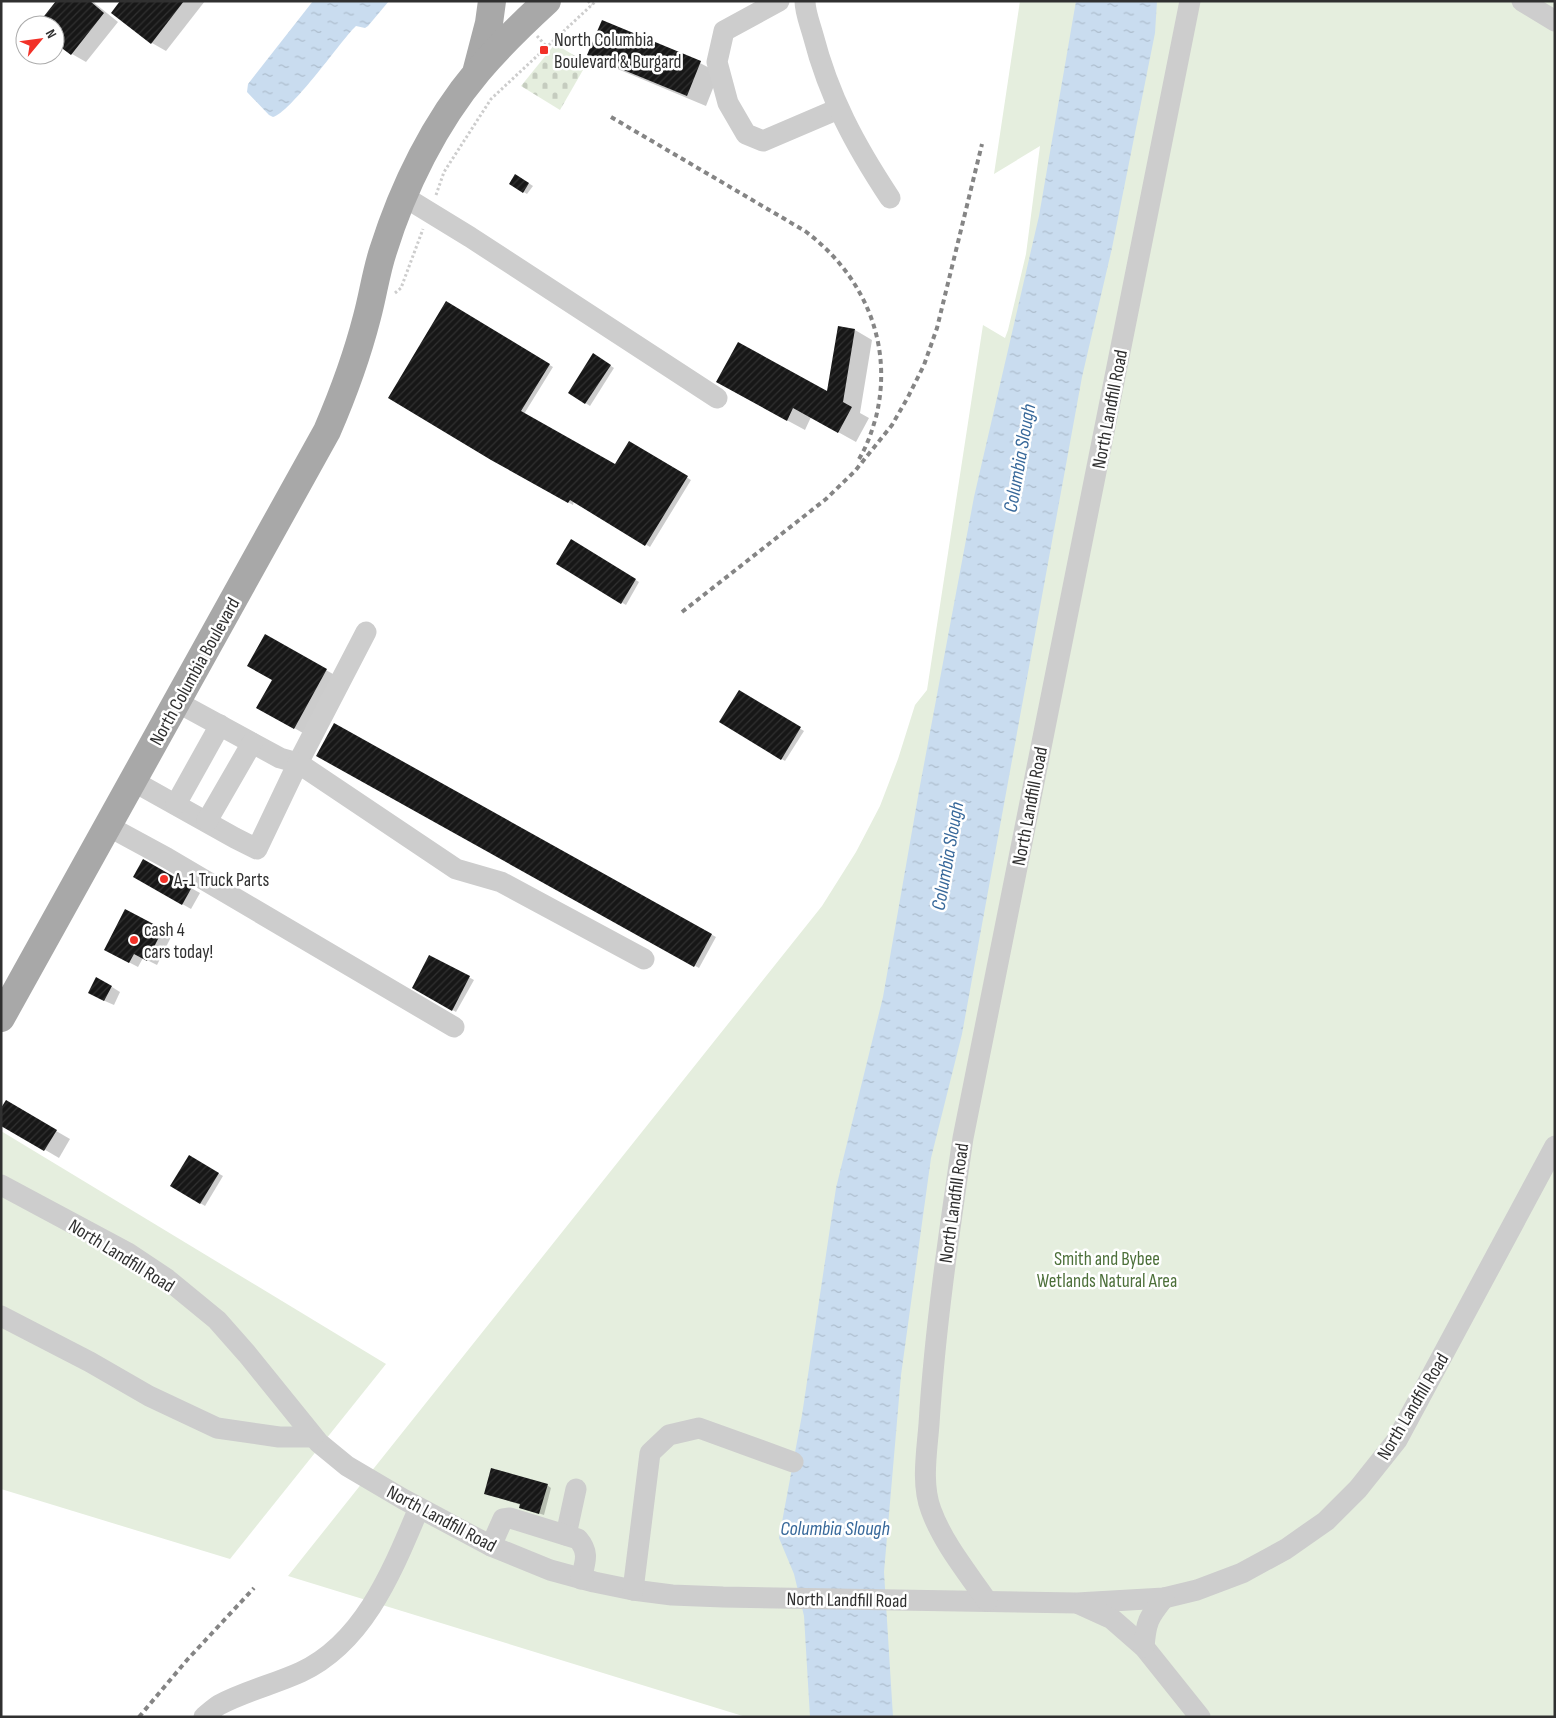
<svg xmlns="http://www.w3.org/2000/svg" width="1556" height="1718" font-family="'Sofia Sans Condensed',sans-serif">
<style>
.cemetery{fill:url(#cemetery-stones)}
.park{fill:#e5eede}
.water{fill:url(#water-ripples)}
.shadow{fill:#0003}
.building{fill:url(#building-hatch)}
.lines{fill:none;stroke-linecap:round;stroke-linejoin:round}
.path{stroke:#cdcdcd;stroke-width:3;stroke-dasharray:2.5 2.5;stroke-linecap:butt}
.minor{stroke:#cdcdcd;stroke-width:21}
.major{stroke:#a8a8a8;stroke-width:28}
.rail{stroke:#858585;stroke-width:4;stroke-dasharray:5 4;stroke-linecap:butt}
.poi-dot{fill:#f23128;stroke:#fff;stroke-width:2}
.labels{text-anchor:middle;stroke-width:5;stroke-linejoin:round;paint-order:stroke}
.poi-label{font-size:19px;fill:#303030;stroke:#fff;text-anchor:start}
.street-label{font-size:19px;fill:#303030;stroke:#fff}
.park-label{font-size:19px;fill:#4d703a;stroke:#fff}
.water-label{font-size:20px;font-style:italic;fill:#37689a;stroke:#fff}
</style>
<defs>
<pattern id="cemetery-stones" width="16" height="16" patternUnits="userSpaceOnUse" patternTransform="scale(1.25)"><rect width="16" height="16" fill="#e5eede"/><path d="M2 7V4a2 2 0 0 1 4 0v3zM10 15v-3a2 2 0 0 1 4 0v3z" fill="#c5ccbf"/></pattern>
<pattern id="water-ripples" width="26" height="14" patternUnits="userSpaceOnUse" patternTransform="scale(1.25)"><rect width="26" height="14" fill="#c9dcef"/><path d="M2 4q2-2 4 0t4 0M15 11q2-2 4 0t4 0" fill="none" stroke="#adbdcd"/></pattern>
<pattern id="building-hatch" width="6" height="6" patternUnits="userSpaceOnUse" patternTransform="scale(1.25)"><rect width="6" height="6" fill="#171717"/><path d="M-1 1l2-2M0 6l6-6M5 7l2-2" fill="none" stroke="#303030"/></pattern>
</defs>
<rect width="100%" height="100%" fill="#fff"/>
<!-- cemetery -->
<path class="cemetery" d="M555,44L587,63L560,110L521,86Z"/>
<!-- park -->
<g class="park">
<path d="M1020,1H1555V1717H746L288,1576L822,906L856,852L880,806L898,759L915,705L927,690L983,325L1005,338L1008,330L1026,254L1040,146L994,174Z"/>
<path d="M1,1131L386,1364L230,1559L1,1489Z"/>
</g>
<!-- water -->
<g class="water">
<path d="M313,1H389L368,26L365,28L356,26L353,29C339,44 290,113 273,117L269,115L247,92L248,84Z"/>
<path d="M1076,1H1157L1155,33L1112,248L1082,377L962,1034L931,1158L901,1375L884,1572L893,1717H810L804,1616L794,1574L779,1538L802,1415L836,1188L883,997L919,791L974,497L1039,216Z"/>
</g>
<!-- shadow -->
<g class="shadow">
<path d="M57,1H92L118,22L86,62L72,54L55,41V25H39Z"/>
<path d="M121,1H205L166,51L152,43L112,13Z"/>
<path d="M589,54L700,63L719,73L706,106L608,65Z"/>
<path d="M516,175L533,186L527,194L510,184Z"/>
<path d="M447,303L553,367L524,414L615,466L629,442L691,480L650,547L574,501L573,505L496,462Z"/>
<path d="M855,330L872,340L860,413L869,418L856,442L811,417L805,430L735,392L828,393Z"/>
<path d="M594,355L614,368L590,406L570,393Z"/>
<path d="M572,541L639,582L626,605L558,564Z"/>
<path d="M266,636L340,678L308,736L258,707L274,679Z"/>
<path d="M739,691L804,731L785,761L721,722Z"/>
<path d="M334,725L716,937L699,968L318,755Z"/>
<path d="M143,861L200,893L191,909L135,877Z"/>
<path d="M126,911L172,935L157,965L143,958L138,967L115,955Z"/>
<path d="M430,956L474,980L456,1012L413,987Z"/>
<path d="M112,987L120,992L114,1005L98,998Z"/>
<path d="M6,1102L70,1139L59,1158L1,1124Z"/>
<path d="M190,1157L223,1176L205,1206L172,1186Z"/>
<path d="M547,1485L551,1488L544,1515L525,1509L521,1505L485,1493Z"/>
</g>
<!-- building -->
<g class="building">
<path d="M56,1H90L104,13L71,55L55,43V25H37Z"/>
<path d="M120,1H184L151,44L111,13Z"/>
<path d="M602,20L701,61L687,96L587,55Z"/>
<path d="M515,174L529,183L523,193L509,184Z"/>
<path d="M446,301L550,364L521,411L615,464L629,441L688,476L645,546L570,500L568,503L491,460L388,398Z"/>
<path d="M838,326L855,329L843,402L852,407L838,433L793,408L787,421L716,382L738,342L827,391Z"/>
<path d="M593,353L611,365L585,404L568,393Z"/>
<path d="M571,539L636,579L621,604L556,564Z"/>
<path d="M265,634L327,669L294,729L256,708L272,680L247,666Z"/>
<path d="M739,690L801,727L781,760L719,722Z"/>
<path d="M334,723L712,934L694,967L316,756Z"/>
<path d="M143,859L192,887L182,905L133,877Z"/>
<path d="M125,909L163,929L147,961L134,954L129,963L104,950Z"/>
<path d="M429,955L470,976L452,1011L412,988Z"/>
<path d="M96,977L112,986L104,1001L88,993Z"/>
<path d="M6,1100L57,1130L44,1151L1,1126V1108Z"/>
<path d="M189,1155L219,1173L200,1204L170,1186Z"/>
<path d="M491,1468L548,1484L539,1514L519,1508L520,1504L484,1494Z"/>
</g>
<g class="lines">
<!-- path -->
<g class="path">
<path d="M588,1L592,5"/>
<path d="M537,36L547,47"/>
<path d="M436,195L444,172L491,99L596,1"/>
<path d="M395,293L401,288L423,229"/>
</g>
<!-- minor -->
<g class="minor">
<path d="M779,1L724,31L717,62L728,103L746,134L763,141L838,109"/>
<path d="M805,1C805,12 810,24 813,35C829,97 855,145 890,198"/>
<path d="M1522,1L1555,21"/>
<path d="M403,196L470,237L717,398"/>
<path d="M177,702L280,758L298,763L366,632"/>
<path d="M133,781L235,838L257,849L298,763L456,869L501,882L644,959"/>
<path d="M176,804L220,725"/>
<path d="M207,821L252,743"/>
<path d="M108,826L167,858L454,1027"/>
<path d="M1,1185L128,1253L167,1279L217,1320L247,1354L319,1443L347,1466L403,1499L491,1546L550,1570L594,1582L633,1590L672,1595L723,1597L1077,1603L1164,1598L1197,1590L1242,1573L1286,1549L1326,1521L1358,1489L1397,1440L1555,1146"/>
<path d="M1,1316L90,1362L149,1396L217,1428L279,1437H313"/>
<path d="M566,1535L576,1489"/>
<path d="M491,1546L503,1519L510,1518L578,1539C590,1553 585,1562 581,1579"/>
<path d="M633,1590L650,1453L669,1435L699,1428L793,1462"/>
<path d="M987,1601C967,1572 943,1543 931,1510C921,1484 927,1451 929,1424C935,1328 949,1233 963,1138L1190,1"/>
<path d="M1079,1604L1112,1619L1144,1647L1200,1717"/>
<path d="M1144,1647C1146,1622 1148,1618 1164,1598"/>
<path d="M204,1717C209,1713 214,1708 219,1705C245,1691 275,1684 301,1672C365,1642 393,1569 419,1508"/>
</g>
<!-- major -->
<g class="major">
<path d="M477,69L489,23L492,1"/>
<path d="M1,1018L327,431C343,394 357,356 367,317C373,295 376,272 383,251C403,187 435,122 478,71C499,46 523,23 547,1"/>
</g>
<!-- rail -->
<g class="rail">
<path d="M611,117L805,231C864,275 894,344 876,417C872,431 867,446 859,459"/>
<path d="M682,612L826,499L855,471L892,425L908,397L924,365L937,328L982,144"/>
<path d="M139,1717L187,1660L254,1588"/>
</g>
</g>
<!-- markers -->
<g class="poi-dot">
<rect x="539" y="45" width="10" height="10" rx="2.5"/>
<circle cx="164" cy="879" r="5"/>
<circle cx="134" cy="940" r="5"/>
</g>
<g class="labels">
<!-- poi labels -->
<g class="poi-label">
<text x="554" y="46">North Columbia<tspan x="554" dy="22">Boulevard &amp; Burgard</tspan></text>
<text x="174" y="886">A-1 Truck Parts</text>
<text x="144" y="936">cash 4<tspan x="144" dy="22">cars today!</tspan></text>
</g>
<!-- street labels -->
<g class="street-label">
<text transform="translate(1109 409) rotate(-79)" y="7">North Landfill Road</text>
<text transform="translate(194 671) rotate(-61)" y="7">North Columbia Boulevard</text>
<text transform="translate(1029 806) rotate(-79)" y="7">North Landfill Road</text>
<text transform="translate(953 1203) rotate(-82)" y="7">North Landfill Road</text>
<text transform="translate(122 1255) rotate(32)" y="7">North Landfill Road</text>
<text transform="translate(1412 1406) rotate(-59)" y="7">North Landfill Road</text>
<text transform="translate(442 1518) rotate(28)" y="7">North Landfill Road</text>
<text transform="translate(847 1599) rotate(1)" y="7">North Landfill Road</text>
</g>
<!-- park labels -->
<g class="park-label">
<text x="1107" y="1265">Smith and Bybee<tspan x="1107" dy="22">Wetlands Natural Area</tspan></text>
</g>
<!-- water labels -->
<g class="water-label">
<text transform="translate(1019 458) rotate(-80)" y="7">Columbia Slough</text>
<text transform="translate(947 856) rotate(-80)" y="7">Columbia Slough</text>
<text x="835" y="1535">Columbia Slough</text>
</g>
</g>
<!-- border -->
<rect width="1556" height="1718" fill="none" stroke="#303030" stroke-width="5"/>
<!-- north arrow -->
<g transform="translate(40 40) rotate(61)"><circle r="24" fill="#ffffff" stroke="#acacac"/>
<path d="M0-4L9 19L0 12L-9 19Z" fill="#f23128"/>
<text y="-8" font-size="14" font-weight="bold" text-anchor="middle" fill="#303030">N</text>
</g>
</svg>
